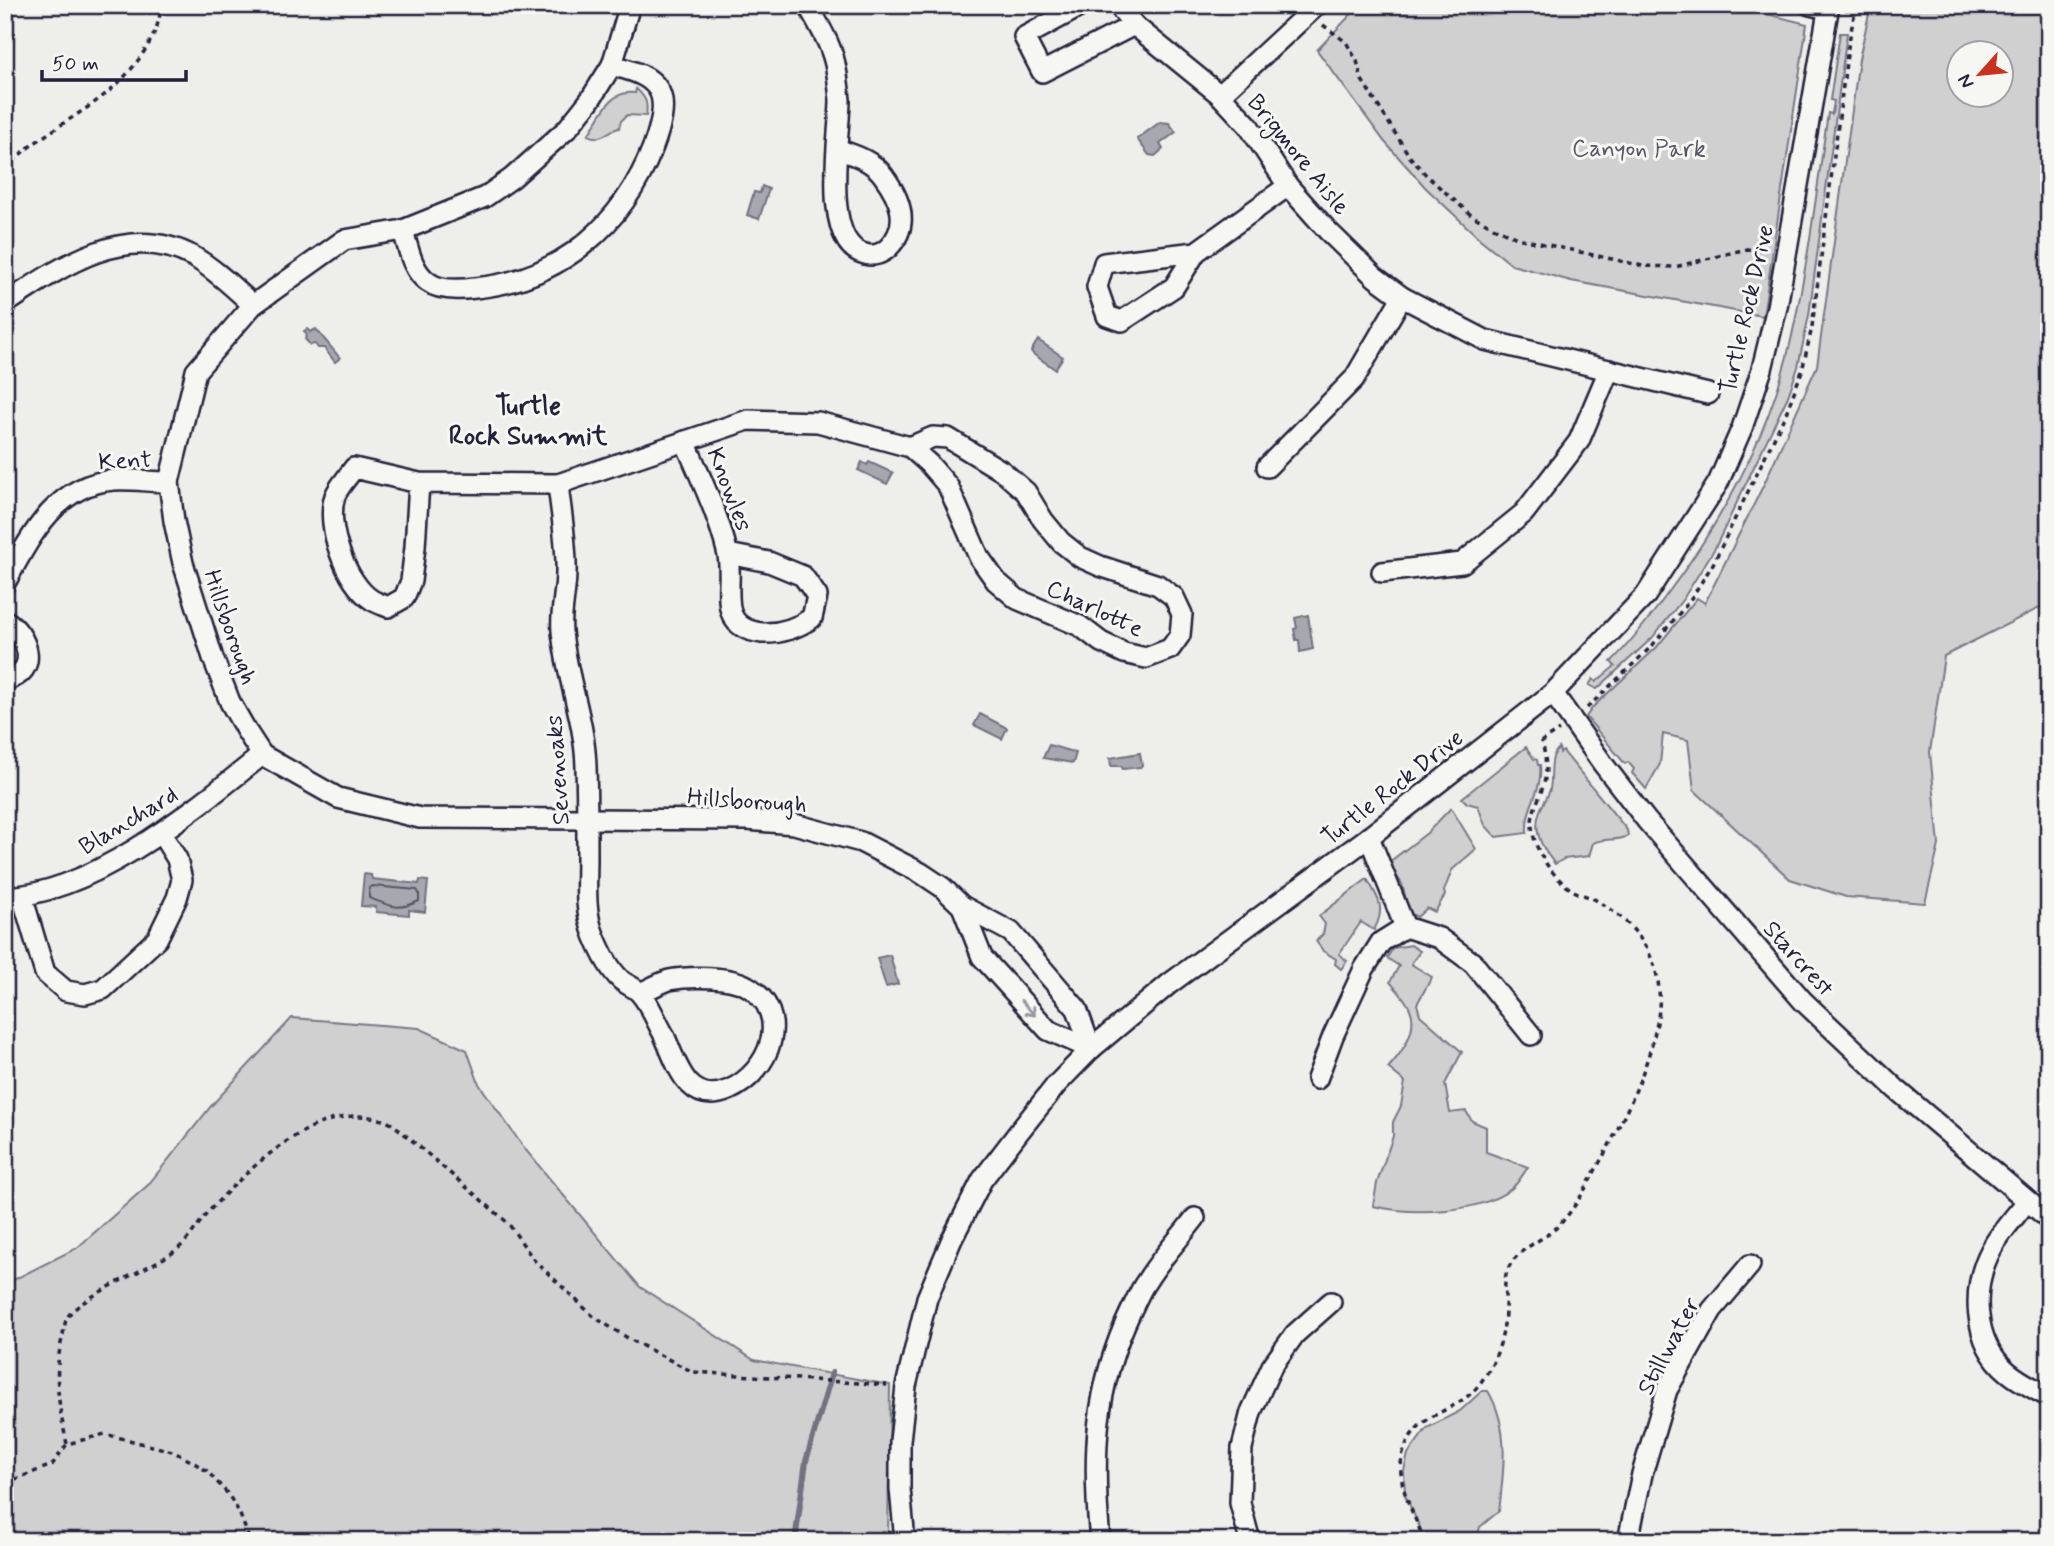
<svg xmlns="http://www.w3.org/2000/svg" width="2054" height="1546" font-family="Mynerve,sans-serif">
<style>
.green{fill:#d0d0d1;stroke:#797986;stroke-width:2;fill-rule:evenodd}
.water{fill:#a7a7af;stroke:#727281;stroke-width:2}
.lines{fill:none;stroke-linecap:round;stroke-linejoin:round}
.shore{stroke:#575769;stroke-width:2}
.stream{stroke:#727281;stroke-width:6}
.minor-casing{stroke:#22223b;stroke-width:24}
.path{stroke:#22223b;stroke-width:3.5;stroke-dasharray:5 5;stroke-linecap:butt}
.minor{stroke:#f6f6f2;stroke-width:19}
.oneway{stroke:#9797a0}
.labels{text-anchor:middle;stroke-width:6;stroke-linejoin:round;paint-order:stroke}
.park-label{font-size:24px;fill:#565668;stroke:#f6f6f2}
.street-label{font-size:24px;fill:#22223b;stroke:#f6f6f2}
.neighbourhood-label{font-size:26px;font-weight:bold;fill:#22223b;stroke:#f6f6f2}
</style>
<rect width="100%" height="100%" fill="#eeeeeb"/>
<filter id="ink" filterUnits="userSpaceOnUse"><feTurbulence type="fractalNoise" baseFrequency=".0143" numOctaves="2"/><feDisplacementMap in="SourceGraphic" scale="14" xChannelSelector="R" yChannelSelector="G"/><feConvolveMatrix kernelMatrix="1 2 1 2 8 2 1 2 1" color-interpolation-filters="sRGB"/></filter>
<g filter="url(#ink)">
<!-- green -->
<g class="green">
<path d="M1360,5H1731L1807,24L1763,316L1571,281L1512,265L1480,239L1426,188L1384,141L1317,50Z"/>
<path d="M1871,5H2049V603L1944,656L1930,752L1939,845L1925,903L1846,897L1790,879L1694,790L1688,740L1663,734L1660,764L1646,789L1632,773L1634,769L1628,762L1625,764L1586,717L1593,707L1656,648L1697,598L1705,603L1764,484L1817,366L1859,59ZM1960,52H2002V94H1960Z"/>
<path d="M1840,33H1847L1809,315L1798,367L1788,396L1715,548L1683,599L1652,638L1597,689L1589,685L1593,679L1596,682L1615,666L1611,662C1631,642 1649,619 1665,597C1723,520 1770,433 1791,340C1808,265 1817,189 1828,113L1832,114L1834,101L1830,100Z"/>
<path d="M636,89C646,97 648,103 646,116L627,115L621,121L619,128C606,131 602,142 588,135C601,117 609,89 635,93Z"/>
<path d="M1526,747L1534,759L1537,760L1538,765H1540C1543,793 1525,805 1527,833L1496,837L1485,825L1478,806L1467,803L1462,798Z"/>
<path d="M1559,748L1560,753L1563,751L1627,830L1628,836C1615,842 1606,837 1593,843L1589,856L1564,859L1555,864C1544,851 1533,832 1539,814C1541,805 1548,798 1550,789C1553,774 1548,758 1559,748Z"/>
<path d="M1451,808L1476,849L1452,870L1444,891L1445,895L1435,912L1427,908L1417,917L1409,912L1402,884L1388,863L1427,833Z"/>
<path d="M1367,879C1379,898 1386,909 1374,930L1361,922L1339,954L1347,961L1341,969L1335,964L1336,959L1323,951L1316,941L1323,934L1325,924L1319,916Z"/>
<path d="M1411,945L1420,951L1411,964L1432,977L1417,1004L1420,1015L1462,1052L1445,1084L1450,1113L1466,1111L1472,1121L1486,1127V1152L1528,1167C1523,1174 1518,1184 1511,1189C1478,1214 1411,1215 1373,1206L1377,1183L1393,1136V1122L1401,1106L1405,1082L1388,1068C1401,1054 1419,1029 1410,1009C1406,999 1397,990 1390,982L1399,966L1387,958L1393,948Z"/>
<path d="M292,1018L419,1028L467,1050L479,1084L524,1148L640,1287L754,1360L890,1385L888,1541H5V1284L77,1248L148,1185L212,1105Z"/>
<path d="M1482,1391H1488C1510,1428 1504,1470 1499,1511L1480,1527L1476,1541H1426L1405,1495L1404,1471L1408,1454L1427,1428L1460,1411Z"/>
</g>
<!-- water -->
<g class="water">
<path d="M1160,122L1169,123L1176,132L1160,144L1163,149L1155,156L1149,155L1137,139Z"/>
<path d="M762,186L769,189L759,219L747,215L754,192L760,193Z"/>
<path d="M307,329L310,332L316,329L340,358L335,362L324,348H318L315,344L310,345L305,339L307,335L304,331Z"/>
<path d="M1038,340L1063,357L1055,369L1033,354L1031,351Z"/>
<path d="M862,462L867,465L869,462L893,473L887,484L858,470Z"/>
<path d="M1308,615L1313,649L1300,652L1299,640H1296L1294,629L1297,628L1295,618Z"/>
<path d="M980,714L1007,728L1002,739L974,725Z"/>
<path d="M1049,745L1076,753L1073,763L1043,758Z"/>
<path d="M1140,753L1142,766L1140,767L1123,769L1121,766H1111L1110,758Z"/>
<path d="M364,874L371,875L372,879L419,884L420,880L428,881L425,912L409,910V915L376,912V907L361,906Z"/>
<path d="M890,955L898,984L886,987L877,958Z"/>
</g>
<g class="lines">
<!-- shore -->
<path class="shore" d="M373,886L417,890L419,893V901C396,912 390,905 369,898V888Z"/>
<!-- stream -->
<path class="stream" d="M795,1541L806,1461L832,1373"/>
<defs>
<g id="minor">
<path d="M630,5L612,65L590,100L567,129L512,178L485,197L403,230L344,240L253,305L196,371L169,482L174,521L183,563L213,658L230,702L247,732L262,755L338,798L420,818L747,820L794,824L861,842L921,873L942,887L962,906L1011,932L1077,1009L1091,1049"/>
<path d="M808,5C819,26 832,45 836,69C838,79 839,90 840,100C840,135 820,244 865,254C874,257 883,253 889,247C911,224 900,198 883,175C872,160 854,155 837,149"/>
<path d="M1083,5L1024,37L1042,72L1134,25"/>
<path d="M1118,5L1134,25L1220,95L1248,125L1288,186L1328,231L1375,277L1402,297L1485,340L1708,394"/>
<path d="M1810,5L1828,9"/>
<path d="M1220,95L1317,5"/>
<path d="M403,230C408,247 412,271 428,282C440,291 460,290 475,288C560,280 623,225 653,147C659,131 668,105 658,89C649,74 628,70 612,65"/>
<path d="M1196,252L1104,263L1097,287L1107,316L1122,321L1174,287L1196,252L1288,186"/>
<path d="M5,304C60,267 127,220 194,257C216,270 235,289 253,305"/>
<path d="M685,441C700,477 718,514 727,551C736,583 712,627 762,633C781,634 797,628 812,618L817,596L803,576L769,562L728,554"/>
<path d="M1267,467L1354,379L1402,297"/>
<path d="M419,483L415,547L411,581L404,598L388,607C383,605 377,603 372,600C346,584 325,525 335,496C339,486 348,477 354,468L419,483L558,484L748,420L818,422L910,447L929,464L948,486L979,557L996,581L1017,599L1080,626L1101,642L1124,653L1146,658L1170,649L1180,635L1182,614L1174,597L1158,585L1100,566L1080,557L1061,542L1043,520L1026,492L1002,471L948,438L933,437L910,447"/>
<path d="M558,484C561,513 567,544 566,573C566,592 560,613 562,631C566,677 585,720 586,767C587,797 587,827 587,857C587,883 584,911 594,935C600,950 609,969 621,980C627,985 634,987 639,992C649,1002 656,1021 663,1033C676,1060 686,1108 729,1090C770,1072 793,1013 747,986C729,976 690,976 669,980C660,983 649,989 640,993"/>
<path d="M1382,572L1462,563L1524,513L1579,441L1609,370"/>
<path d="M5,583C30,537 56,484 114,480C132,479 151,482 169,482"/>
<path d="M5,620C28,634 41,673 5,680"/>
<path d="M1553,693L1603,764L1647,821L1803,1001L1896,1089L2049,1219"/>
<path d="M1369,837L1405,927L1439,938L1473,963L1531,1035"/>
<path d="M22,896L45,973L66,991L85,994L103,989L157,939L177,898L182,880L177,859L161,833"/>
<path d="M5,897C94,894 196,808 262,755"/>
<path d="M962,906L982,957L1048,1030L1091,1049"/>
<path d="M1317,1079L1333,1036L1364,969L1381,942L1405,927"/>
<path d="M2027,1201C2016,1216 2001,1231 1992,1248C1971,1286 1972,1342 2008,1372C2020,1382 2035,1389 2049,1397"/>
<path d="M905,1541L900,1489V1441L906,1386L927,1298L952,1239L982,1180L1018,1133L1057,1084L1091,1049L1169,984L1369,837L1553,693L1646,595L1718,483L1742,428L1762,369L1777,307L1829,5"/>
<path d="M1100,1541C1092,1457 1094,1388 1131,1311C1136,1301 1140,1290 1146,1282C1160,1259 1179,1239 1195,1218"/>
<path d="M1250,1541L1240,1503L1242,1448L1251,1412L1272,1366L1295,1334L1331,1302"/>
<path d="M1628,1541L1642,1474L1667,1390L1712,1310L1750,1265"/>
</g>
</defs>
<!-- minor casing -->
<use href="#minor" class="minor-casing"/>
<!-- path -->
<g class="path">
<path d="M1323,25L1346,42L1357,61L1362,80L1410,157L1428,177L1471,215L1493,227L1517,238L1643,266L1675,267L1746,249L1766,250"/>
<path d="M5,168C16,158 27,148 39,140C79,111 117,95 145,50C154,36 160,22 161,5"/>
<path d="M1587,708L1651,647L1688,603L1713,564L1786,413L1802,371L1812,327L1848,47L1856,5"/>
<path d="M67,1444C59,1408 53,1375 62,1339C64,1332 64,1324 67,1318C77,1298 153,1267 175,1251C189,1241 198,1223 210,1210C252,1165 328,1090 394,1125L508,1223L534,1260L594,1317L631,1340L693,1372L887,1385"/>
<path d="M5,1483L52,1465L67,1444L105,1434L172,1451L191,1461L207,1471L228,1494L239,1512L250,1541"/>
<path d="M1424,1541C1414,1511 1393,1483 1404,1450C1418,1410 1454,1415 1478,1386C1496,1363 1505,1337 1505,1308C1506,1296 1503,1283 1507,1271C1517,1246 1546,1241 1562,1222C1576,1206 1586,1188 1596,1169C1622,1123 1646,1076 1657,1023C1667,971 1645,930 1601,903C1592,897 1581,895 1572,890C1557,880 1542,861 1536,844C1526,816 1537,808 1544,783C1548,769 1545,756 1542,741L1559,730"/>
</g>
<!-- minor -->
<use href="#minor" class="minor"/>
</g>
<!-- one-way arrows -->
<defs><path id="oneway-shaft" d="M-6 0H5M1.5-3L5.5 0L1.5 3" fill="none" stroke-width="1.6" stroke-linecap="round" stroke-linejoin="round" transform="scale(1.75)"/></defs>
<use class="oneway" href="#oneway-shaft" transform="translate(1028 1008) rotate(47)"/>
</g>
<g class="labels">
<!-- park labels -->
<g class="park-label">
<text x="1639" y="156">Canyon Park</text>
</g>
<!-- street labels -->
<g class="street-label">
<text transform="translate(1299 154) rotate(51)" y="8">Brigmore Aisle</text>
<text transform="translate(1746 309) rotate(-77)" y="8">Turtle Rock Drive</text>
<text transform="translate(125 460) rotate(-3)" y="8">Kent</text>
<text transform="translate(730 489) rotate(69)" y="8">Knowles</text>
<text transform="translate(1095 608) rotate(25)" y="8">Charlotte</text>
<text transform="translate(231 627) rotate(71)" y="8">Hillsborough</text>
<text transform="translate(557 770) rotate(-94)" y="8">Sevenoaks</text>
<text transform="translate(1392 787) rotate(-38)" y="8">Turtle Rock Drive</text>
<text transform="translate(747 800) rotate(4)" y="8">Hillsborough</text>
<text transform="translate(128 820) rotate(-31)" y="8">Blanchard</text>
<text transform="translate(1799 958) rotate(48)" y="8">Starcrest</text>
<text transform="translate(1668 1346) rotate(-62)" y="8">Stillwater</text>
</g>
<!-- neighbourhood labels -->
<g class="neighbourhood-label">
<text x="528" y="414">Turtle<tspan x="528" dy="30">Rock Summit</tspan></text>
</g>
</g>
<!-- margin -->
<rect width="2054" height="1546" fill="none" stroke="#f6f6f2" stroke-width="28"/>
<rect x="14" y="14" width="2026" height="1518" fill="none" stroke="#22223b" stroke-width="2.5" filter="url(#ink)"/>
<!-- north arrow -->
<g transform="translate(1980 74) rotate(243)"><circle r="33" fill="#f6f6f2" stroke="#a1a1a9" stroke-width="2"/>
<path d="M0-5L12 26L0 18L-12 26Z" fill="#c8321e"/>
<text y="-10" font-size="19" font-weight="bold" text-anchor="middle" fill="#22223b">N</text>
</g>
<!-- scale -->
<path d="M42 70v10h144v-10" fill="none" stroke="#22223b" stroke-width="3.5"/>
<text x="52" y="70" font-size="21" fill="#22223b" stroke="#f6f6f2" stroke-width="5" paint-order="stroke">50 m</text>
</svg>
